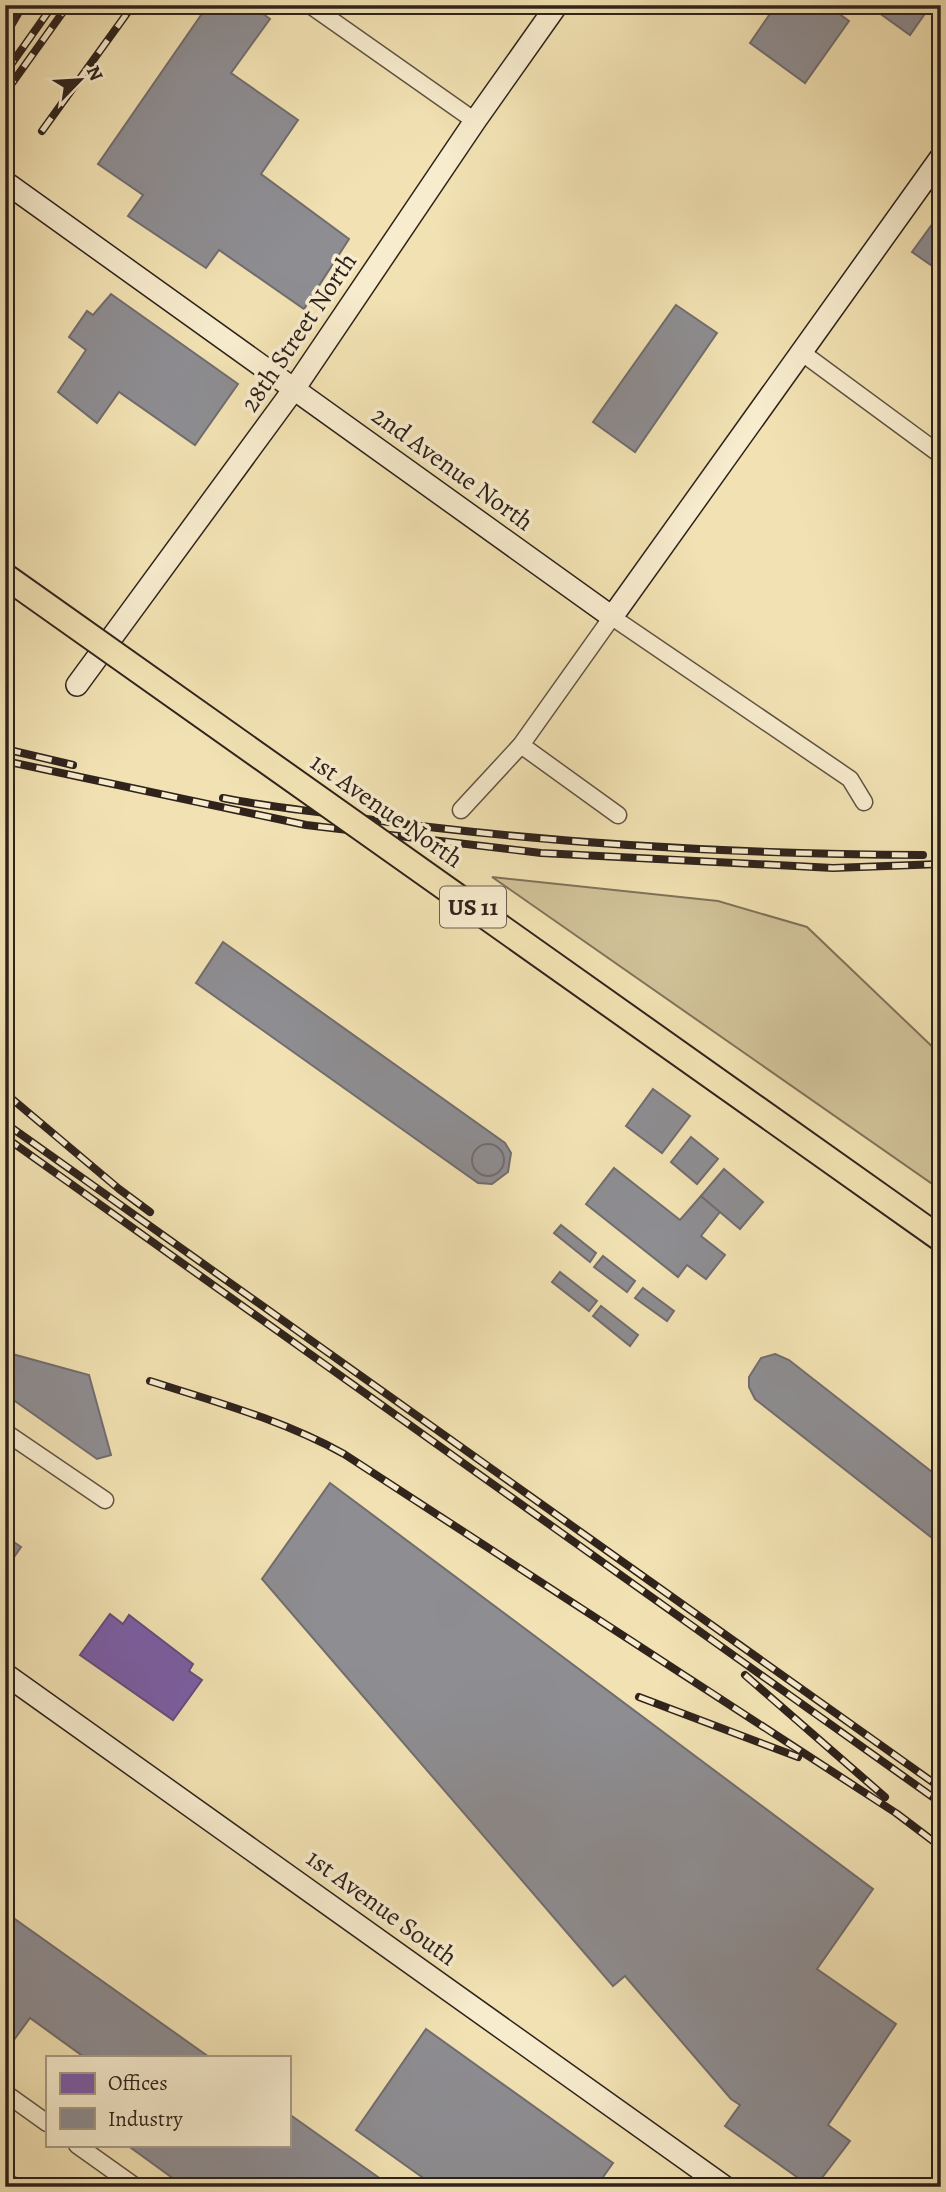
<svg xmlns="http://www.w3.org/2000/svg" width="946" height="2192" font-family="Alegreya,serif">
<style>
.green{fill:#d1c299;stroke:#80725a;stroke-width:2}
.offices{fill:#7b5ea7;stroke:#644c7d;stroke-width:2}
.industry{fill:#8d8d92;stroke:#716d6f;stroke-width:2}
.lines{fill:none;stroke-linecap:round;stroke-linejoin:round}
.street-casing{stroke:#605342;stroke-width:19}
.secondary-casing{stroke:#2f231c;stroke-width:24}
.street{stroke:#f7ecce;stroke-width:16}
.secondary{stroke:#f7ecce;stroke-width:21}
.rail-casing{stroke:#2f231c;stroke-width:8}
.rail{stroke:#f7ecce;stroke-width:5;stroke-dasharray:16;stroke-linecap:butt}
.primary-bridge-casing{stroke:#2f231c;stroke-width:28;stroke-linecap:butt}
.primary-bridge{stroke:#f2e2b3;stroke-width:24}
.labels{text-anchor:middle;stroke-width:7;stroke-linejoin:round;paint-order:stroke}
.shield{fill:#f7ecce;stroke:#6b5f51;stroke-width:2}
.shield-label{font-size:24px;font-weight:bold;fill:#2f231c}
.street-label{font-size:26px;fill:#2f231c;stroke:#f7ecce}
</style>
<rect width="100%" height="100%" fill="#f2e2b3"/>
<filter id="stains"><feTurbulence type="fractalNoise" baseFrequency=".00286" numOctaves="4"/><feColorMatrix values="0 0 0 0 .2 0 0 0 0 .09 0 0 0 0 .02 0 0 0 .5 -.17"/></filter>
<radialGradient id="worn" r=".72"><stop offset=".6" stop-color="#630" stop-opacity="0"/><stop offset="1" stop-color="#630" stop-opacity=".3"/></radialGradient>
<!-- green -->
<path class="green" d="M492,877L718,901L807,927L941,1055V1190Z"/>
<!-- offices -->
<path class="offices" d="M110,1614L123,1624L129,1615L193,1664L189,1671L202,1680L173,1720L80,1655Z"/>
<!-- industry -->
<g class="industry">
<path d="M208,5H251L270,19L231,73L298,120L261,174L349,239L304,309L219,250L206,268L128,216L143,195L98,164Z"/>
<path d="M776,5H827L849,21L805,83L750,43Z"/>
<path d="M868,5H931L910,35Z"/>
<path d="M941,212V272L912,252Z"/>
<path d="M111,294L238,384L195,445L119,392L97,423L58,392L86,350L69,337L87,311L93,315Z"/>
<path d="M676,305L717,333L635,452L593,422Z"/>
<path d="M223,942L505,1143L511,1153L508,1172L492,1184L478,1183L196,983Z"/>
<path d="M653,1089L690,1116L662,1153L626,1126Z"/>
<path d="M691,1137L718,1159L697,1184L671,1162Z"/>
<circle cx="488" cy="1160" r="16"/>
<path d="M614,1168L680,1220L701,1196L720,1212L701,1236L725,1255L706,1279L687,1265L678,1277L586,1204Z"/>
<path d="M724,1169L763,1202L740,1229L701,1196Z"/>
<path d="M561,1225L596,1253L590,1262L554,1233Z"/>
<path d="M603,1256L635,1281L627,1292L594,1267Z"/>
<path d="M560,1272L597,1301L589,1311L552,1282Z"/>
<path d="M643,1288L674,1311L667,1321L635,1298Z"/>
<path d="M601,1306L638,1335L630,1346L593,1316Z"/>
<path d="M5,1352L89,1375L111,1455L97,1459L5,1394Z"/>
<path d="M775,1354L789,1360L941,1479V1545L755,1399L749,1387V1377L761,1358Z"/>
<path d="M330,1483L873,1889L817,1969L896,2024L828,2125L850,2141L815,2187H811L725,2126L740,2105L731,2099L625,1976L613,1986L262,1579Z"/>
<path d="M5,1536L21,1547L5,1570Z"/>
<path d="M5,1912L209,2057H84L30,2018L5,2052Z"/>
<path d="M426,2029L613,2163L596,2187H436L356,2130Z"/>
<path d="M289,2114L385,2182L382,2187H185L127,2145H289Z"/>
<path d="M5,2170L30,2187H5Z"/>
</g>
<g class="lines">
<defs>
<g id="street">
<path d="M310,5L475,121"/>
<path d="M801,352L941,455"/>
<path d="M521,745L618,815"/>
<path d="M461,810L521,745L612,617L850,779L864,802"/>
<path d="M5,1432L105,1500"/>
<path d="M5,2093L47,2123"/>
<path d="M77,2145L136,2187"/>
</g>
<g id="secondary">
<path d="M5,182L612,617L941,157"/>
<path d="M77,685L294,389L475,121L557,5"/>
<path d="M5,1674L725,2187"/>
</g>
</defs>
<!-- street casing -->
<use href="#street" class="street-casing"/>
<!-- secondary casing -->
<use href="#secondary" class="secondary-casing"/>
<!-- street -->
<use href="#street" class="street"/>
<!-- secondary -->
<use href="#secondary" class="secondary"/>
<defs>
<g id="rail">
<path d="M5,36L23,5"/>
<path d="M5,73L53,5"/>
<path d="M5,93L68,5"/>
<path d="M42,131L133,5"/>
<path d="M5,749L73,765"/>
<path d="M5,761L306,825L541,853L833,868L941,864"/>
<path d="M223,798C268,807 314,811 359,818C546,844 734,854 923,855"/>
<path d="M5,1093L119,1189L150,1212"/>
<path d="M5,1123L941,1788"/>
<path d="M5,1137L941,1803"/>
<path d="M150,1381C216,1402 283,1420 344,1454L896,1813L941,1847"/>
<path d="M745,1675L885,1797"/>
<path d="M639,1697L798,1757"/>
</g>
</defs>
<!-- rail casing -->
<use href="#rail" class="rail-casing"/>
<!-- rail -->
<use href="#rail" class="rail"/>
<defs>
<path id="primary-bridge" d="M5,576L941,1239"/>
</defs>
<!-- primary-bridge casing -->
<use href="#primary-bridge" class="primary-bridge-casing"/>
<!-- primary-bridge -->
<use href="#primary-bridge" class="primary-bridge"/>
</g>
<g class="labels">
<!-- shield labels -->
<rect class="shield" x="440" y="886.5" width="66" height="41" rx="5"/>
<g class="shield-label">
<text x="473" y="915">US 11</text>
</g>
<!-- street labels -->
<g class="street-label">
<text transform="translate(298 332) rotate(-56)" y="9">28th Street North</text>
<text transform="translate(453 468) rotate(36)" y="9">2nd Avenue North</text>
<text transform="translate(387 810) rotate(35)" y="9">1st Avenue North</text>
<text transform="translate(382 1907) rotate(36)" y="9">1st Avenue South</text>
</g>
</g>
<!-- margin -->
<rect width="946" height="2192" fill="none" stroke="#f2e2b3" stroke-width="28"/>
<rect x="7" y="7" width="932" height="2178" fill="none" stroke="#2f231c" stroke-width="3.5"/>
<rect x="14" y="14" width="918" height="2164" fill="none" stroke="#2f231c" stroke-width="2"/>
<!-- legend -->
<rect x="46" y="2056" width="245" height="91" fill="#f7ecce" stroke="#a79c87" stroke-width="2"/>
<rect x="60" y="2073" width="35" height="21" fill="#7b5ea7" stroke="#a79c87" stroke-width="2"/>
<text x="108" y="2090" font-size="21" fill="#2f231c">Offices</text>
<rect x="60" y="2108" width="35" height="21" fill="#8d8d92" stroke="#a79c87" stroke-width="2"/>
<text x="108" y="2126" font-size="21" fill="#2f231c">Industry</text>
<!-- north arrow -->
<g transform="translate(80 80) rotate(65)" stroke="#f7ecce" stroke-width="5" paint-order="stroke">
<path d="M0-5L12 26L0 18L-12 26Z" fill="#2f231c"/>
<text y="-10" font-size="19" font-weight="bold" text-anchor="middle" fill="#2f231c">N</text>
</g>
<rect width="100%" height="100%" filter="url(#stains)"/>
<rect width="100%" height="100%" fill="url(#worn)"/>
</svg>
